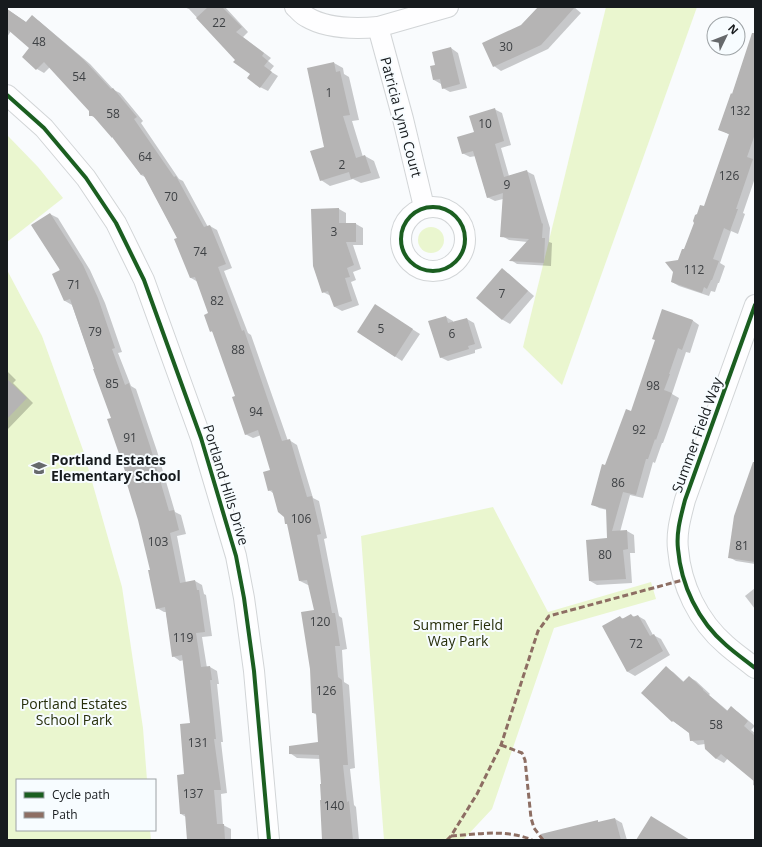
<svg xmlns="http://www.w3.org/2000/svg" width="762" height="847" font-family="'Open Sans',sans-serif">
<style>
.green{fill:#eaf6cf}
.shadow{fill:#0003}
.building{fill:#b5b4b4}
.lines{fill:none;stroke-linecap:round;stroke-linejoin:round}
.minor-casing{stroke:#d2d5d7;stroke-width:22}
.minor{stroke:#fefeff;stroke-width:20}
.quiet{stroke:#8d6e63;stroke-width:3;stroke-dasharray:6 3;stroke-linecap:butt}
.cycleway-casing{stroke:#f7fcff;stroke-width:6}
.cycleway{stroke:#1b5e20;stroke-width:4}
.labels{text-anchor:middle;stroke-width:4;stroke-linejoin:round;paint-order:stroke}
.number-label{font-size:12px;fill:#3e4144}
.street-label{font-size:14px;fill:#171b1e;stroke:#f7fcff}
.poi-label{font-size:14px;font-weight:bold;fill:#171b1e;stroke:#f7fcff;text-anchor:start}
.park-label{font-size:14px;fill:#272f0b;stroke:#f7fcff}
</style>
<rect width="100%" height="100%" fill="#f9fbfd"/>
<!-- green -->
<g class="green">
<path d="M606,7H697L562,385L523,347Z"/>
<path d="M7,135L38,167L63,198L7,242Z"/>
<circle cx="431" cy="240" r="13"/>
<path d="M7,270L42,336L83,450L122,587L143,728L147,780H17V830H150L151,840H7Z"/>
<path d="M493,507L548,612L651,582L656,599L554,628L492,809L463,840H384L361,536Z"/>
</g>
<!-- shadow -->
<g class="shadow">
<path d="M184,7H225L248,32L243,37L271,58L268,61L274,66L270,71L278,76L268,91L260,87L251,74L236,60L189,9Z"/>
<path d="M539,7H574L581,13L548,49L501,71L494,66L522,25Z"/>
<path d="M7,9L27,23L32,17L39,21L90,64L114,90L120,93L143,121L141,123L179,179L183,181L208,227L210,226L217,230L232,268L224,271L248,333L251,335L288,441L289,440L297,445L313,498L319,501L327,538L324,539L339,616L342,618L347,649L342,650L344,682L349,685L355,768L350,769L354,805L356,807L359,840H323V785L320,759L297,758L290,753L319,743L317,715L313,713L315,611L309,585H308L300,581L289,525L273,493L269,490L271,471L261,435L253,438L245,434L237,396L214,333L211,331L210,314L198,282L191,278L176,240L178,239L145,177L141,175L115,138L97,119L90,115V111L50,67L44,73L37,69L23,57L31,47L11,31L7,37Z"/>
<path d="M755,38V157L754,161L755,162V178L743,213L745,214L738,234L731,231L720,263L725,266L719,283H718L715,292L711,291L709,296L679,286L672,282L679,261L704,208L730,135L719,129Z"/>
<path d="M451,48L458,53L467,88L450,92L443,88L441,84L434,80L437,65Z"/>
<path d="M334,63L343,68L344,74L349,77L359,120L352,121L363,157L365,156L374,161L380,178L361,183L353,179L330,186L321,180Z"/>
<path d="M494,109L502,113L511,145L501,148L509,176L526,171L534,175L550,228L549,242L552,243L551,266L517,264L511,260L527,242L509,240L502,236L503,199L495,201L487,197L476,156L470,157L462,153L475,133Z"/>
<path d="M339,209L346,213V224H356L363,228V245H353L361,269L353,272L356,280L351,282L359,305L342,311L335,307L331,296L323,292Z"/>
<path d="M50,214L58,218L90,270L105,303L122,352L118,353L131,386L136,389L157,451L175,512L181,515L186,534L177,536L186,583L195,581L202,585L204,594L206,595L212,636L202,637L207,668L210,667L217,671L219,684H217L223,742H221L227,793L221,794L223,825L231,829V840H188L186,817L181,814L191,724L184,660L180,661L173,656L166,612H164L157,608L152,570L112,418L72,305L65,301Z"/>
<path d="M502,270L509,274L534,296L510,324L503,320L478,297Z"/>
<path d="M382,310L420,334L402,361L358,332Z"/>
<path d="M446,317L453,321V323L467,319L474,323L482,348L475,350V353L448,361L440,357Z"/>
<path d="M692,320L699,325L690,353L686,352L672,394L679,398L663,443H662L655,463L653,462L643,498L630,495L620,532L627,531L634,535L635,553H630L632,583L597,585L590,581L608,539L607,510L599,508L592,504L606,466L632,412Z"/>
<path d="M7,371L16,380L13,383L33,403L7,430Z"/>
<path d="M755,459V564L736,561L729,557L735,516Z"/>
<path d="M755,588V609L745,596Z"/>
<path d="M631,615L635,617L638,616L645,620L653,635L661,639L670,655L635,676L628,672L620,617L624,619Z"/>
<path d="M666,668L673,672L684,682L689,677L696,681L710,694L709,695L728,711L731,708L738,712L755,726L751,730L755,733V786L753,785V779L728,758L724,763L717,759L706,749L705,744L698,745L691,740L690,733L673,721L642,693Z"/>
<path d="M615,819L622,823L627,840H572L597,821L600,823Z"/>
</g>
<!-- building -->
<g class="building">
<path d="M208,7H222L242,27L236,32L264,53L262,56L268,61L264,66L272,72L260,88L247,78L250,74L233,62L235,60L196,18Z"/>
<path d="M538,7H575L541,45L493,67L482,43L521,25Z"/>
<path d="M7,9L26,22L32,15L83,59L111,89L113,88L137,117L134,119L174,177L176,176L204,227L210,225L226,264L218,267L242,331L244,330L282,441L290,439L307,497L312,496L321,534L317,535L332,613H335L340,646H335L338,677L342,680L348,765H343L347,802L349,801L353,840H322L320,800H321L320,784H321L319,755L289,754V746L318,742L316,713H312L310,669L301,612L314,610L307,580L299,581L287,524H285L284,517L278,512L272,490L268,491L263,472L270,470L258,430L245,435L232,397L235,396L212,331L210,332L204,315L208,313L195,277L190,278L174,239L177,238L143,174L141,175L112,137V138L93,116H89V111L44,62L36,70L22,57L29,48L7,29Z"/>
<path d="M752,33H755V134L747,157L753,159L736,209H738L730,231L724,228L713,259L719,261L712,280H711L707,289L704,287L702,293L671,282L673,272L665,262L678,260L682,249H684L694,223L693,221L695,215L697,214L700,205L704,206L729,134L718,130L731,93L732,94Z"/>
<path d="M451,47L460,84L442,89L440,79L433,80L430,66L435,65L432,52Z"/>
<path d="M334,62L336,72L340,71L350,115L343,116L356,158L365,155L371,173L351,179L349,172L320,181L310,151L324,147L307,68Z"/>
<path d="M495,108L504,141L495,144L504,177L527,170L542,224L543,223L542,238H545L544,263L509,261L529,239L500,237L503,193L487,198L473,151L462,154L457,137L474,132L469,116Z"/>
<path d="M339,208V223H356V242H346L354,265L347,268L350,277L345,278L352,301L334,307L328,291L322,293L313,266L311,209Z"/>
<path d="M50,213L83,265L98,298L115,348L112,349L125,385L129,383L150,446L169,511L174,510L179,530L170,533L180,583L195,580L197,590H199L205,632L196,633L201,667L210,666L212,680H210L216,739H214L221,790H214L217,824H224L225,840H187L185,814H180L177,775L184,774L180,724L190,723L182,655L172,657L165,607L156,609L148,570H150L138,520L123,471H125L107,419L111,418L93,369H94L70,299L64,301L52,274L60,270L31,225Z"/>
<path d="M502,268L528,291L502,320L476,298Z"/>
<path d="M375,304L413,329L395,357L357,332Z"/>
<path d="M662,309L693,320L682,350L678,348L669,374H670L664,390L672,393L656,440L655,439L648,459H646L636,495L623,492L612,531L627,530L628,549L623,550L626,579L589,581L586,540L607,538L606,509L591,505L602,464L605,465L626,409L631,411L655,340L652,339Z"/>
<path d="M446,316L448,323L467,318L475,344L468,346L469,349L440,358L428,321Z"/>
<path d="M7,379L27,398L7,419Z"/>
<path d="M753,462H755V562L728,558L734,516Z"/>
<path d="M631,614L633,617L638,615L650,636L654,634L663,651L627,672L602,626L620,616L622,619Z"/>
<path d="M666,666L683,682L689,676L703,689V690L727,711L731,706L748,721L744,726L755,736V782L721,754L716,759L705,749L704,740L690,741L689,733L673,721L672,722L641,693Z"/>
<path d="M651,816L690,840H636Z"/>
<path d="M615,818L621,840H542L541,834L598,820V822Z"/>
</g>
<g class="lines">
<defs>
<g id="minor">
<path d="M295,7C299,10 302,15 307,17C327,29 355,29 378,27L448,7"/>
<path d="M378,27L403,119L424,207"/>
<path d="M7,95L44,128L86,178L116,223L144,280L201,438L236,556L244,598L254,671L269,840"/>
<circle cx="433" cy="239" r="32"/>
<path d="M755,305L685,500C681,516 676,532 678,549C681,585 698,621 726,645C735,653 745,660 755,668"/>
</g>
</defs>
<!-- minor casing -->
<use href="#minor" class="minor-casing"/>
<!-- minor -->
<use href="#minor" class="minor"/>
<!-- quiet -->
<g class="quiet">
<path d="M501,745L522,753L525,760L531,818L534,828L543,840"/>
<path d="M451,836C478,834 507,829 532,840"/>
<path d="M447,840L451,836L477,794L501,745L538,631L549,616L683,580"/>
</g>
<defs>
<g id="cycleway">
<path d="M7,95L44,128L86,178L116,223L144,280L201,438L236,556L244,598L254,671L269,840"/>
<circle cx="433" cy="239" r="32"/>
<path d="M755,305L685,500C681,516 676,532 678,549C681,585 698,621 726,645C735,653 745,660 755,668"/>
</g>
</defs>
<!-- cycleway casing -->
<use href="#cycleway" class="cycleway-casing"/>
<!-- cycleway -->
<use href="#cycleway" class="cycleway"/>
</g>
<!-- icons -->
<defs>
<symbol id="school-bare" viewBox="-9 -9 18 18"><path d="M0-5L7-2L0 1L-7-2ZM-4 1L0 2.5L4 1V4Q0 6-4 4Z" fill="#66696c" stroke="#f7fcff" stroke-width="2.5" paint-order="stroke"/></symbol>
</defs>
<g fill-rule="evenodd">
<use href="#school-bare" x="28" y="457" width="22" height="22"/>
</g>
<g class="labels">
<!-- number labels -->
<g class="number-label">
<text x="219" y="27">22</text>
<text x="39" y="46">48</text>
<text x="506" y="51">30</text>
<text x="79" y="81">54</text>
<text x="329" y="97">1</text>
<text x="740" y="115">132</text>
<text x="113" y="118">58</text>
<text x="485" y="128">10</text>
<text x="145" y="161">64</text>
<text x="342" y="169">2</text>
<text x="729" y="180">126</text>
<text x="507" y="189">9</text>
<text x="171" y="201">70</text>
<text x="334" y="236">3</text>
<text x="200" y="256">74</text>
<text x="694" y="274">112</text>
<text x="74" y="289">71</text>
<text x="502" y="298">7</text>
<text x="217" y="305">82</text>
<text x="381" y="333">5</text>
<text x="95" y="336">79</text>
<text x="452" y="338">6</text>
<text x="238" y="354">88</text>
<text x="112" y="388">85</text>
<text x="653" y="390">98</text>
<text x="256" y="416">94</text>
<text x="639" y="434">92</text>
<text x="130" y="442">91</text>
<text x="618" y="487">86</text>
<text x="301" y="523">106</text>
<text x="158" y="546">103</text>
<text x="742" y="550">81</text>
<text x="605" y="559">80</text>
<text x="320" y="626">120</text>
<text x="183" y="642">119</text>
<text x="636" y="648">72</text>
<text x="326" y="695">126</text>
<text x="716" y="729">58</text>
<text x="198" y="747">131</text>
<text x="193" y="798">137</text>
<text x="334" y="810">140</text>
</g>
<!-- street labels -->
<g class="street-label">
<text transform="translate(401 117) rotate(75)" y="5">Patricia Lynn Court</text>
<text transform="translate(697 435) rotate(-70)" y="5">Summer Field Way</text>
<text transform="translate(226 485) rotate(73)" y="5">Portland Hills Drive</text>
</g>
<!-- poi labels -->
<g class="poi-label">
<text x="51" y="465">Portland Estates<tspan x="51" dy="16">Elementary School</tspan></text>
</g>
<!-- park labels -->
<g class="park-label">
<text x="458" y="630">Summer Field<tspan x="458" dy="16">Way Park</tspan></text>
<text x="74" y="709">Portland Estates<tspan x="74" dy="16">School Park</tspan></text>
</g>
</g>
<!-- border -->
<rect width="762" height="847" fill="none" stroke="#171b1e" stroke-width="16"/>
<!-- legend -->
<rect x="16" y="779" width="140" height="52" fill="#f7fcff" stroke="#9da2a5"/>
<rect x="24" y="792" width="20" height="6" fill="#1b5e20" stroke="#9da2a5"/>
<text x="52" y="799" font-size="12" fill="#171b1e">Cycle path</text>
<rect x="24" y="812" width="20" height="6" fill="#8d6e63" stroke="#9da2a5"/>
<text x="52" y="819" font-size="12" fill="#171b1e">Path</text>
<!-- north arrow -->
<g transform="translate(726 36) rotate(47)"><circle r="19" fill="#f7fcff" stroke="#9da2a5"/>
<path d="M0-3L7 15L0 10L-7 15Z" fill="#66696c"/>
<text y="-6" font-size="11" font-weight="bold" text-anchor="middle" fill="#171b1e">N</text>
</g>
</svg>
